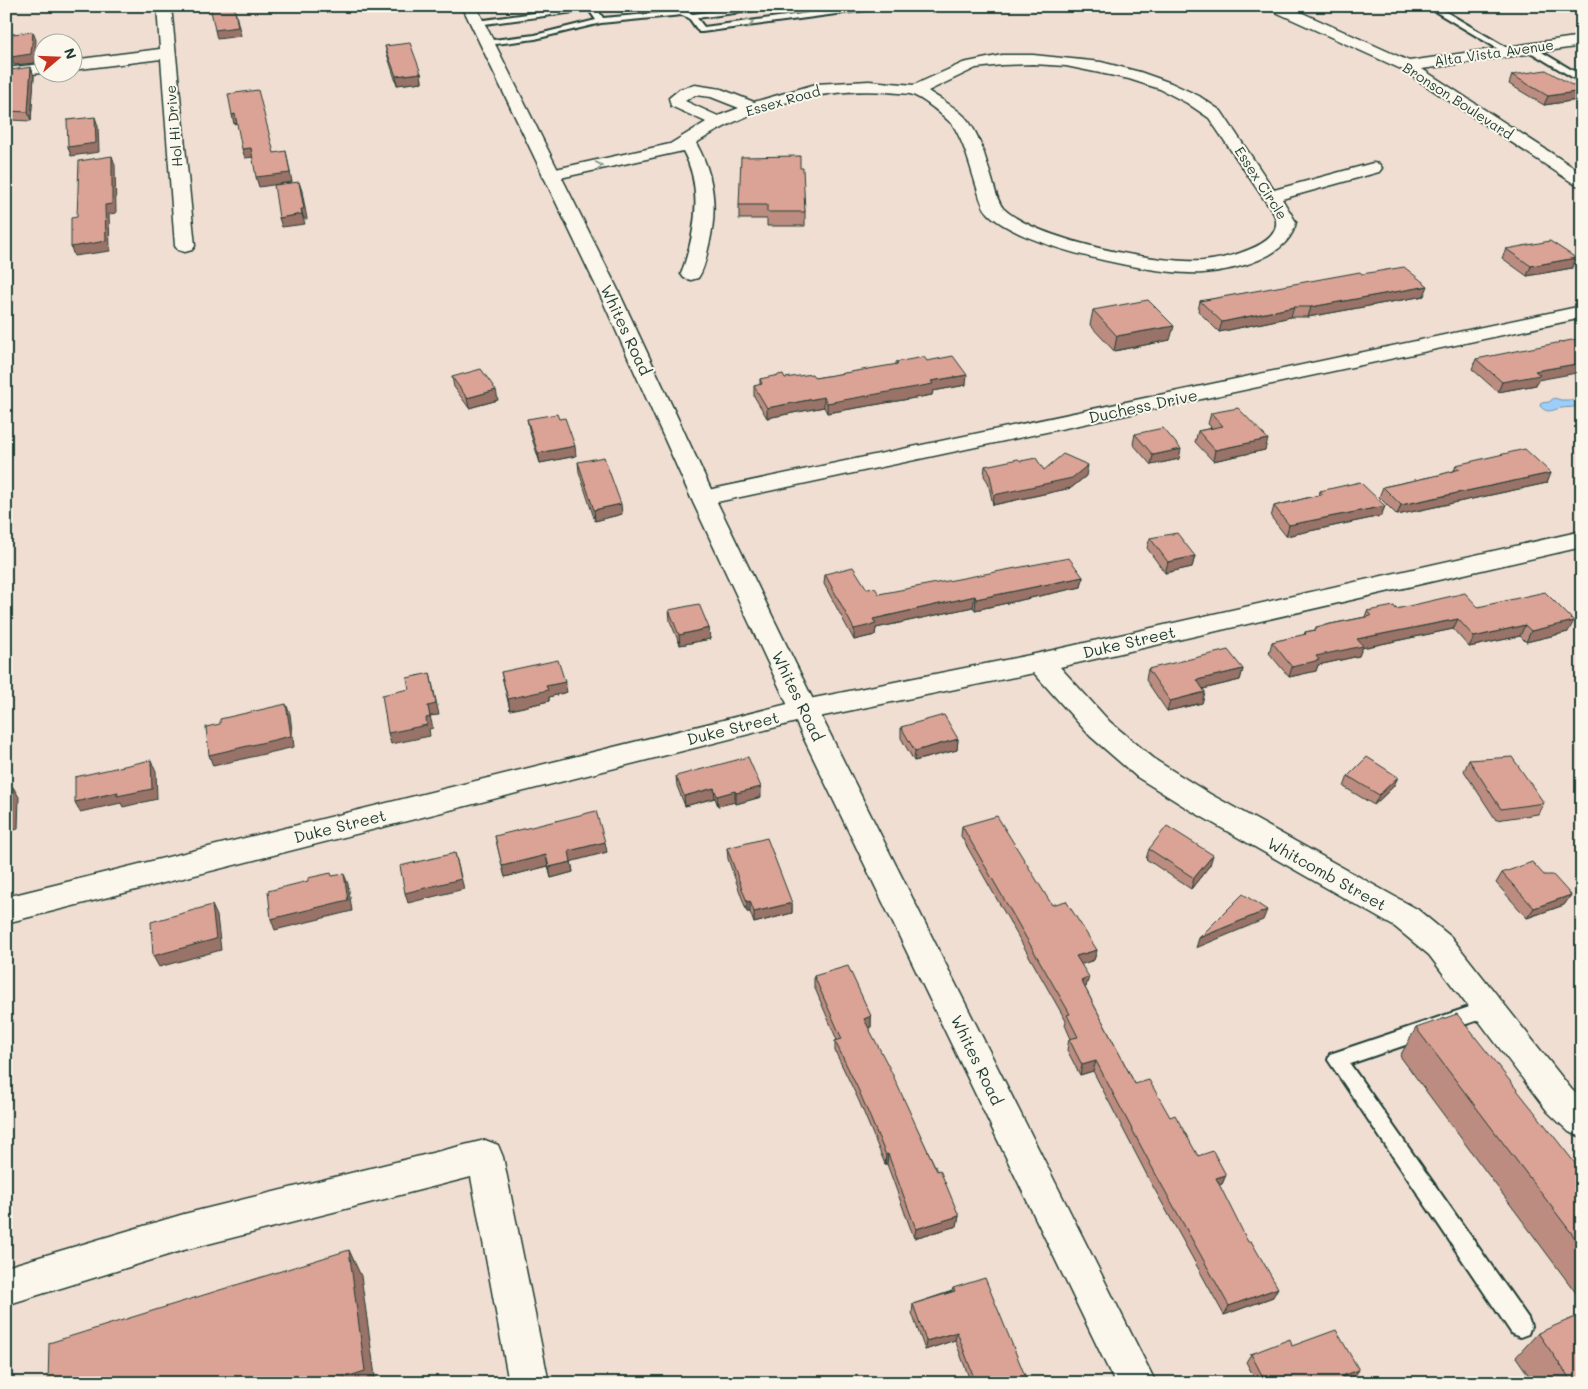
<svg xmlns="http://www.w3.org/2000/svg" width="1588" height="1389" font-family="Mali,sans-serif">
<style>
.water{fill:#9dcdf9;stroke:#6b93aa}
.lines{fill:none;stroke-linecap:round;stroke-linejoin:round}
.service-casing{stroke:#1f3d34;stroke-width:4}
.minor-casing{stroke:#1f3d34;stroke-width:3}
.tertiary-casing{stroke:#1f3d34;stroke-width:3}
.service{fill:#fbf7ec;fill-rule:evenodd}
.minor{fill:#fbf7ec;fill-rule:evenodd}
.tertiary{fill:#fbf7ec;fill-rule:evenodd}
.wall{fill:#bc8c80;stroke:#1f3d34}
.shaded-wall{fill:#997268;stroke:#1f3d34}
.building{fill:#dba395;stroke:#1f3d34}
.oneway{stroke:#8d9a90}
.labels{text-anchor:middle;stroke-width:4;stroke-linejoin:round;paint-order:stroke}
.far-street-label{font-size:14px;fill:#1f3d34;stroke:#fbf7ec}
.street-label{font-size:16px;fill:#1f3d34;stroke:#fbf7ec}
</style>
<rect width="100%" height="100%" fill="#f1ded2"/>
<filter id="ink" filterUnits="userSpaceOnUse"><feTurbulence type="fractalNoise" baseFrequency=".02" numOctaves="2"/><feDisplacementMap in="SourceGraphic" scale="10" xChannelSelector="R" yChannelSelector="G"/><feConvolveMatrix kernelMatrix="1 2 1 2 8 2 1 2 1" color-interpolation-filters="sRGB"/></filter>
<g filter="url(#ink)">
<!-- water -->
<path class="water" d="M1554,398L1561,400H1571L1579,405C1574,408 1569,407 1562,408C1553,409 1548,415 1540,406L1541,403L1549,402Z"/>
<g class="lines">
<defs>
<g id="service">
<path d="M584,6L596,7L603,18L683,11L693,14L751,6H776L772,8L697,18L704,27L861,6H885L881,8L702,32H699L689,18L682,15L601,23L535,39L487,45H484V41L535,35L596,20L589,10L477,25L473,23L477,21Z"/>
<path d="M1426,6H1436L1512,51L1505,53Z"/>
<path d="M1530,45L1582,76V83L1527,50V46Z"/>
<path d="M1490,1000L1496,1002L1499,1008L1496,1014L1350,1064L1528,1318L1531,1326L1528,1334L1520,1337L1512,1334L1328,1060L1330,1054Z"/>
</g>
<g id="minor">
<path d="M157,6H171L195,246L192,250L185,252L178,250L175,246L161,59L72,70V60L160,49Z"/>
<path d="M1267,6H1287L1409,61L1582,36V46L1422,69L1582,173V186L1576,185L1401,69L1269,9Z"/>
<path d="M1002,55H1033L1101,62L1140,72L1171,83L1199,96L1221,111L1274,190L1373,163L1379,164L1382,168L1379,172L1282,199L1296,222C1289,258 1235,270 1203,273C1156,276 1019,247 988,213C981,206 979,194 976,185C970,165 964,143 953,125C944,116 922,97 910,94C903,93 895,93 887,92C819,87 753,107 696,143C715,176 718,212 708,249C706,259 704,270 698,278L691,280L684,278L681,274C695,235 704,189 683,151L551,180L545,179L542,175L545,171L551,170L670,144L706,122L671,106L669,98L680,89L695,85L721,89L754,102L816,84L869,81L914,85L963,63ZM1033,64L1066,66L1129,79L1160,89L1187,103L1209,118L1274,214C1284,236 1257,247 1240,253C1229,257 1214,260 1203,261C1158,264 1035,240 1003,208C997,201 994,185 991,176C985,157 979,132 965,117C954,106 940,99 928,91L976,68L1002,65ZM695,95L711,97L739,108L718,116L685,101Z"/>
<path d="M42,64V72H47L6,78V68Z"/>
<path d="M1582,306V318L703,505L695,503L691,498L695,493L703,491Z"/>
<path d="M1582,531V547L1060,667L1110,722L1157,761L1210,794L1417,909L1451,937L1572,1090L1582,1098V1137L1569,1132L1548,1112L1429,955L1395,927L1190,810L1137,777L1090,736L1034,673L804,720L6,923V897L804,700L1040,653Z"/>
<path d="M485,1140L498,1145L503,1157L549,1383H509L471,1177L184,1250L6,1305V1267L184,1214Z"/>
</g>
<path id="tertiary" d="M462,6H476L617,288L715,498L818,710L1156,1383H1115L790,710L691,498L597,288Z"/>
</defs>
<!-- service casing -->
<use href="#service" class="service-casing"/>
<!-- minor casing -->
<use href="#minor" class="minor-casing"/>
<!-- tertiary casing -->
<use href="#tertiary" class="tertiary-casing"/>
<!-- service -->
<use href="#service" class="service"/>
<!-- minor -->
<use href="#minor" class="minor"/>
<!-- tertiary -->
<use href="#tertiary" class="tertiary"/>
</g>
<!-- wall -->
<g class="wall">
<path d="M385,46L421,73L422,82L397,85L387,54Z"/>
<path d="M1512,75L1578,100L1544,105L1509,84Z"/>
<path d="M34,76L31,121L11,120L8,111Z"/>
<path d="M800,168L805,212V226H767V219H739V205Z"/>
<path d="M1506,249L1572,268L1527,276L1502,258Z"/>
<path d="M1362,274L1424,296L1308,317H1291L1219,332L1198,311L1200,301Z"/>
<path d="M1093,310L1170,340L1114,351L1090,325Z"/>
<path d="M1476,359L1538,380L1536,385L1498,392L1472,369Z"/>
<path d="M927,361L966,385L933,391L932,395L827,413L824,407L767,418L754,396V386L760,385V379L815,378L896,365V362Z"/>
<path d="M452,377L498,400L469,408L454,387Z"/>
<path d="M1211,413L1265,450L1213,461L1195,442L1198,431L1212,428L1208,424Z"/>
<path d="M527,419L576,456L540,463L529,429Z"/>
<path d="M1135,434L1179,459L1151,465L1133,444Z"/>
<path d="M1021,461L1044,470L1086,476L1071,488L993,505L988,482L984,476L985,466Z"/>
<path d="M578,462L622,514L595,521L579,472Z"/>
<path d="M1456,465L1551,473L1547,483L1397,515L1379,497L1383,487L1439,475L1454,471Z"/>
<path d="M1320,491L1385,506L1381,516L1286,536L1271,517L1274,506L1319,495Z"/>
<path d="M1150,538L1195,556L1192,567L1165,573L1147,548Z"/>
<path d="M825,574L879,594L1083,577L1081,587L975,610L973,607L876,628L875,635L854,640L824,584Z"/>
<path d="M1478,607L1568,632L1526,642L1520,636L1469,647L1453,629L1362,648L1359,656L1318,665L1316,671L1289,677L1269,653L1272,642L1304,635L1305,632L1315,630L1316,627L1365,617L1367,611L1396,609Z"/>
<path d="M669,610L709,628L710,639L680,645L670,621Z"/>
<path d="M1148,669H1243L1240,680L1203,689L1205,692L1202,703L1167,711L1146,680Z"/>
<path d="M501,672L567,692L549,697V701L510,710Z"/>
<path d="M901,727L958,739L957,750L914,761L901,738Z"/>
<path d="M1469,760L1544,803L1538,814L1496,820L1464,771Z"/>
<path d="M676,776L761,797L736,804L735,802L718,806L715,798L685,806L677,786Z"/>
<path d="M1348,776L1398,777L1393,787L1374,805L1344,787Z"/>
<path d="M962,826L1052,905L1097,950L1094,960L1081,964L1086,987L1085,988L1135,1084L1170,1117L1198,1156L1226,1175L1222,1184L1219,1185L1273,1297L1224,1315L1150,1181L1093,1071L1080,1075L1067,1050L1069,1039H1071L1065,1025L1066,1021L961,836Z"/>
<path d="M495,836L607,852L571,861L573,872L551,878L548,866L505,877Z"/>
<path d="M727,848L792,903V913L754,923L750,912H747L728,859Z"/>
<path d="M1149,849L1210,865L1191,889L1146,859Z"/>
<path d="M1502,873L1544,875L1571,895L1564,905L1527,918L1496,883Z"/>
<path d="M814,976L871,1016V1027H868L959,1216L957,1226L914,1238L887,1164H885L859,1101L835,1051V1041L837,1040L814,986Z"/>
<path d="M1416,1028L1582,1172V1301L1400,1056Z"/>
<path d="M953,1288L1028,1383H971L955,1340L925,1350L912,1313L913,1304L952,1291Z"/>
<path d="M1538,1333L1582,1383H1534L1516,1357Z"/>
<path d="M1292,1346L1353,1379L1345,1381L1346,1383H1257L1246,1362L1251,1354Z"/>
</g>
<!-- shaded-wall -->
<g class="shaded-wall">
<path d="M234,6L241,36L217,39L215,30Z"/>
<path d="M33,32L36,40L35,63L14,65L11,57Z"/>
<path d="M31,67L34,76L31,121L28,112Z"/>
<path d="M421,73L422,82L397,85L396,76Z"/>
<path d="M1582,91L1578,100L1544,105L1548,96Z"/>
<path d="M235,114L237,123L234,124L232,115Z"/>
<path d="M95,117L98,126L99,152L71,156L68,147Z"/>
<path d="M251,148L254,157L245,158L242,149Z"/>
<path d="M286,151L292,182L259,187L256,177Z"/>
<path d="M112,156L115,165L116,213L109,214L110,251L74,256L71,247L105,205Z"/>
<path d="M299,182L302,191L307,219H304L301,209Z"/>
<path d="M302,214L305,224L282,227L279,218Z"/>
<path d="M1576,258L1572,268L1527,276L1531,266Z"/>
<path d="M1428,286L1424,296L1308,317L1311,307Z"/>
<path d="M1294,307L1291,317L1219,332L1222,322Z"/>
<path d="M1174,326L1170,340L1114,351L1117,336Z"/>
<path d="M1582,363V372L1538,380L1536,385L1498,392L1502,382L1535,371Z"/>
<path d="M967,375L966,385L933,391L932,395L827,413V403L931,381Z"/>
<path d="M496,390L498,400L469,408L467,398Z"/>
<path d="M824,397V407L767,418V408Z"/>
<path d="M1268,439L1265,450L1213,461L1215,450Z"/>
<path d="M575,446L576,456L540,463L538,453Z"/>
<path d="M1181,449L1179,459L1151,465L1153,455Z"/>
<path d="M1088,465L1086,476L1071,488L993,505L994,495Z"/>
<path d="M1551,473L1547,483L1397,515L1401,505Z"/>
<path d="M621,504L622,514L595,521L594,510Z"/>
<path d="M1385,506L1381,516L1286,536L1289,525Z"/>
<path d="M1195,556L1192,567L1165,573L1168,562Z"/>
<path d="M1083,577L1081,587L975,610L976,599Z"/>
<path d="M975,596L973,607L876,628L875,635L854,640V629L873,619Z"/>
<path d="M1458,619L1453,629L1362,648L1359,656L1318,665L1316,671L1289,677L1292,667L1316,656L1357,639Z"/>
<path d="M1574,621L1568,632L1526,642L1531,631Z"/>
<path d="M1525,625L1520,636L1469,647L1474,637Z"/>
<path d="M709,628L710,639L680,645L679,635Z"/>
<path d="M1243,669L1240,680L1194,691L1197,680Z"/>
<path d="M430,673L439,715L430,716L433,728L429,729L430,736L391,744L388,733L428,706Z"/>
<path d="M565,682L567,692L549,697V701L510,710L508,699L546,686Z"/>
<path d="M1205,692L1202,703L1167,711L1170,701Z"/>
<path d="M286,704L290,714L294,747L213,766L209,755Z"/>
<path d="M958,739L957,750L914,761L915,751Z"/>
<path d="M151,760L156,771L157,799L123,807L121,803L80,812L75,802L118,792Z"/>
<path d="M1398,777L1393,787L1374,805L1379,795Z"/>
<path d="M13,787L19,797L18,829L6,832V820Z"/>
<path d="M761,787V797L736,804V793Z"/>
<path d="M714,788L715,798L685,806L684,796Z"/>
<path d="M735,791V802L718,806L717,796Z"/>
<path d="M605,842L607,852L570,862L569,851Z"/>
<path d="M455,853L464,889L408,903L405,893Z"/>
<path d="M546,855L548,866L505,877L502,866Z"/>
<path d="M1213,855L1210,865L1191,889L1194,878Z"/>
<path d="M571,862L573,872L551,878L549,867Z"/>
<path d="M344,874L348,884L352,911L275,930L271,919Z"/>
<path d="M1571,895L1564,905L1527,918L1534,908Z"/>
<path d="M750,901V912H747V902Z"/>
<path d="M792,903V913L754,923V912Z"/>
<path d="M212,905L217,916L221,950L159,967L153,956Z"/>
<path d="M1267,910L1263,920L1196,948L1199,938Z"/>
<path d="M1097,950L1094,960L1074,967L1076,956Z"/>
<path d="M1089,977L1086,987L1079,990L1081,980Z"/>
<path d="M871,1016V1027L863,1029L864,1019Z"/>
<path d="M1096,1061L1093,1071L1080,1075L1082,1065Z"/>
<path d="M888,1154L887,1164H885L886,1155Z"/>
<path d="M1226,1175L1222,1184L1211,1188L1216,1178Z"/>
<path d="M959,1216L957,1226L914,1238L916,1229Z"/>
<path d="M349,1250L361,1276L376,1383H328Z"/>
<path d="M1278,1288L1273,1297L1224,1315L1229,1306Z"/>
<path d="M957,1332L955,1340L925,1350L926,1341Z"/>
<path d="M1359,1370L1353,1379L1341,1383L1342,1376Z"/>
</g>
<!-- building -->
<g class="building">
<path d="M210,6H234L238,27L215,30Z"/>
<path d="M33,32L31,54L11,57L12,34Z"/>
<path d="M410,43L421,73L396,76L385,46Z"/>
<path d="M31,67L28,112L8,111L10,70Z"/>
<path d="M1546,70L1582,91L1548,96L1512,75Z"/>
<path d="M258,90L274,153L286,151L290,173L256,177L251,148L242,149L235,114L232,115L228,94Z"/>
<path d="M95,117L96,143L68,147L67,120Z"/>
<path d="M112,156V204L105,205L106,241L71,247V218L77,217L79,161Z"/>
<path d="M800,156V168H803L805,212H767V205H739L741,157Z"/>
<path d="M299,182L304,209H301L302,214L279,218L274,185Z"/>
<path d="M1550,241L1576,258L1531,266L1506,249Z"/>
<path d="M1404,267L1428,286L1311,307H1294L1222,322L1200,301L1360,272L1362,274Z"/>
<path d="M1148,300L1174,326L1117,336L1093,310Z"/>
<path d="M1582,338V363L1535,371L1540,375L1502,382L1476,359Z"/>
<path d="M953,356L967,375L931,381L933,384L827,403L824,397L767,408L754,386L762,384L760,379L783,374L785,378L812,374L815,378L898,364L896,362L924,357L927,361Z"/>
<path d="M481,369L496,390L467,398L452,377Z"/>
<path d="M1238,408L1268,439L1215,450L1198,431L1223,426L1211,413Z"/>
<path d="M557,414L559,419L565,418L575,446L538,453L527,419Z"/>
<path d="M1163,428L1181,449L1153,455L1135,434Z"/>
<path d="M1525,449L1551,473L1401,505L1383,487L1439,475L1460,469L1456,465Z"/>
<path d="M1063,454L1088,465L1072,478L994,495L989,471L985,466L1018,459L1021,461L1036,458L1044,470Z"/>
<path d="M604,457L621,504L594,510L578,462Z"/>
<path d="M1360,482L1385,506L1289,525L1274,506L1323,494L1320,491Z"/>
<path d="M1177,533L1195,556L1168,562L1150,538Z"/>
<path d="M1069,558L1083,577L976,599L975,596L873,619L876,624L854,629L825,574L853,567L867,589L875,588L879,594Z"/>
<path d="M1545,592L1574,621L1531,631L1525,625L1474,637L1458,619L1357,639L1363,646L1316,656L1319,660L1292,667L1272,642L1306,634L1305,632L1316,630V627L1371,616L1367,611L1394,606L1396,609L1465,593L1478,607Z"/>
<path d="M699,604L709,628L679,635L669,610Z"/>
<path d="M1228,650L1243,669L1197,680L1205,692L1170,701L1148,669Z"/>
<path d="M558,660L565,682L546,686L548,690L508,699L501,672Z"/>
<path d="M430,673L436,704L428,706L430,717L426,718L427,725L388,733L382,695L409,689L407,678Z"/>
<path d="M286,704L291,736L209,755L206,727L220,724V719Z"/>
<path d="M944,715L958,739L915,751L901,727Z"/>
<path d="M748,757L761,787L736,793L735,791L717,796L714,788L684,796L676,776Z"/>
<path d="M1367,757L1398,777L1379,795L1348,776Z"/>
<path d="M1512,757L1544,803L1501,809L1469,760Z"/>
<path d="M151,760L152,789L117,796L118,792L75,802V777Z"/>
<path d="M13,787L12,819L6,820V788Z"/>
<path d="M596,811L605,842L569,851L571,862L549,867L546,855L502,866L495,836Z"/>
<path d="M997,816L1052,905L1066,901L1097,950L1076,956L1089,977L1081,980L1135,1084L1149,1080L1170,1117L1175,1115L1198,1156L1213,1151L1226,1175L1216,1178L1248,1242L1251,1241L1278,1288L1229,1306L1154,1171L1096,1061L1082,1065L1069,1039L1078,1037L1067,1015L1070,1014L962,826Z"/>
<path d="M1167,826L1213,855L1194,878L1149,849Z"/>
<path d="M767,838L792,903L754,912L750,901L747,902L727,848Z"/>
<path d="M455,853L461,879L405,893L400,866Z"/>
<path d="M1532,862L1544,875H1553L1571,895L1534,908L1502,873Z"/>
<path d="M331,873L332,876L344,874L348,900L271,919L268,891L308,881V878Z"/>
<path d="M1243,894L1267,910L1199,938Z"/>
<path d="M212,905L216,939L153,956L151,922Z"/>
<path d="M848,966L871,1016L864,1019L890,1069L937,1171L940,1170L959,1216L916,1229L888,1154L886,1155L859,1091L835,1041L842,1039L814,976Z"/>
<path d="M1457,1014L1582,1172V1247L1416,1028Z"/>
<path d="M349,1250L365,1371L328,1383H48L49,1343Z"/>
<path d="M985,1278L1028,1383H976L957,1332L926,1341L913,1304L955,1291L953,1288Z"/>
<path d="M1582,1314V1383H1573L1538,1333Z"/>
<path d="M1336,1330L1359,1370L1342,1376L1346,1383H1266L1251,1354L1290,1339L1292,1346Z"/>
</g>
<!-- one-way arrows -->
<defs><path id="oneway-chevron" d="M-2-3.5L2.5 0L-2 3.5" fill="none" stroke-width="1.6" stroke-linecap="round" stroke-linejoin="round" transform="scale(1.25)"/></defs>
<g class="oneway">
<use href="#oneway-chevron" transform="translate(750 23) rotate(-7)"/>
<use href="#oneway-chevron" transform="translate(599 166) rotate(-11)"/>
</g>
</g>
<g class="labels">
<!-- far-street labels -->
<g class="far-street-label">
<text transform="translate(1494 53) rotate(-8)" y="5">Alta Vista Avenue</text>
<text transform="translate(783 101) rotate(-16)" y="5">Essex Road</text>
<text transform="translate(1458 101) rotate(33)" y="5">Bronson Boulevard</text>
<text transform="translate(174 126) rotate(-95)" y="5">Hol Hi Drive</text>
<text transform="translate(1261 183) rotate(57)" y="5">Essex Circle</text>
</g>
<!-- street labels -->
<g class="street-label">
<text transform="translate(626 330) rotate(65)" y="6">Whites Road</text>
<text transform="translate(1143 406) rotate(-12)" y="6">Duchess Drive</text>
<text transform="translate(1129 642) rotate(-13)" y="6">Duke Street</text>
<text transform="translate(798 696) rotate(64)" y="6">Whites Road</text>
<text transform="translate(733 728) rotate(-14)" y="6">Duke Street</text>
<text transform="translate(340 826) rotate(-14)" y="6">Duke Street</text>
<text transform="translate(1327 874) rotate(29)" y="6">Whitcomb Street</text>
<text transform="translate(977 1060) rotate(64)" y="6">Whites Road</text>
</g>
</g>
<!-- margin -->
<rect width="1588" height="1389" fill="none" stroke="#fbf7ec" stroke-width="25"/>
<rect x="12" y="12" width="1563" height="1364" fill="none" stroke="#1f3d34" stroke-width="2" filter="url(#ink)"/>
<!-- north arrow -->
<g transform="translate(58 58) rotate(71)"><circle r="24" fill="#fbf7ec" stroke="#a3ada2"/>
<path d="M0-4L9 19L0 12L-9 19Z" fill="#c8321e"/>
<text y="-8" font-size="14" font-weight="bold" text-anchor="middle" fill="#1f3d34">N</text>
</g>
</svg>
